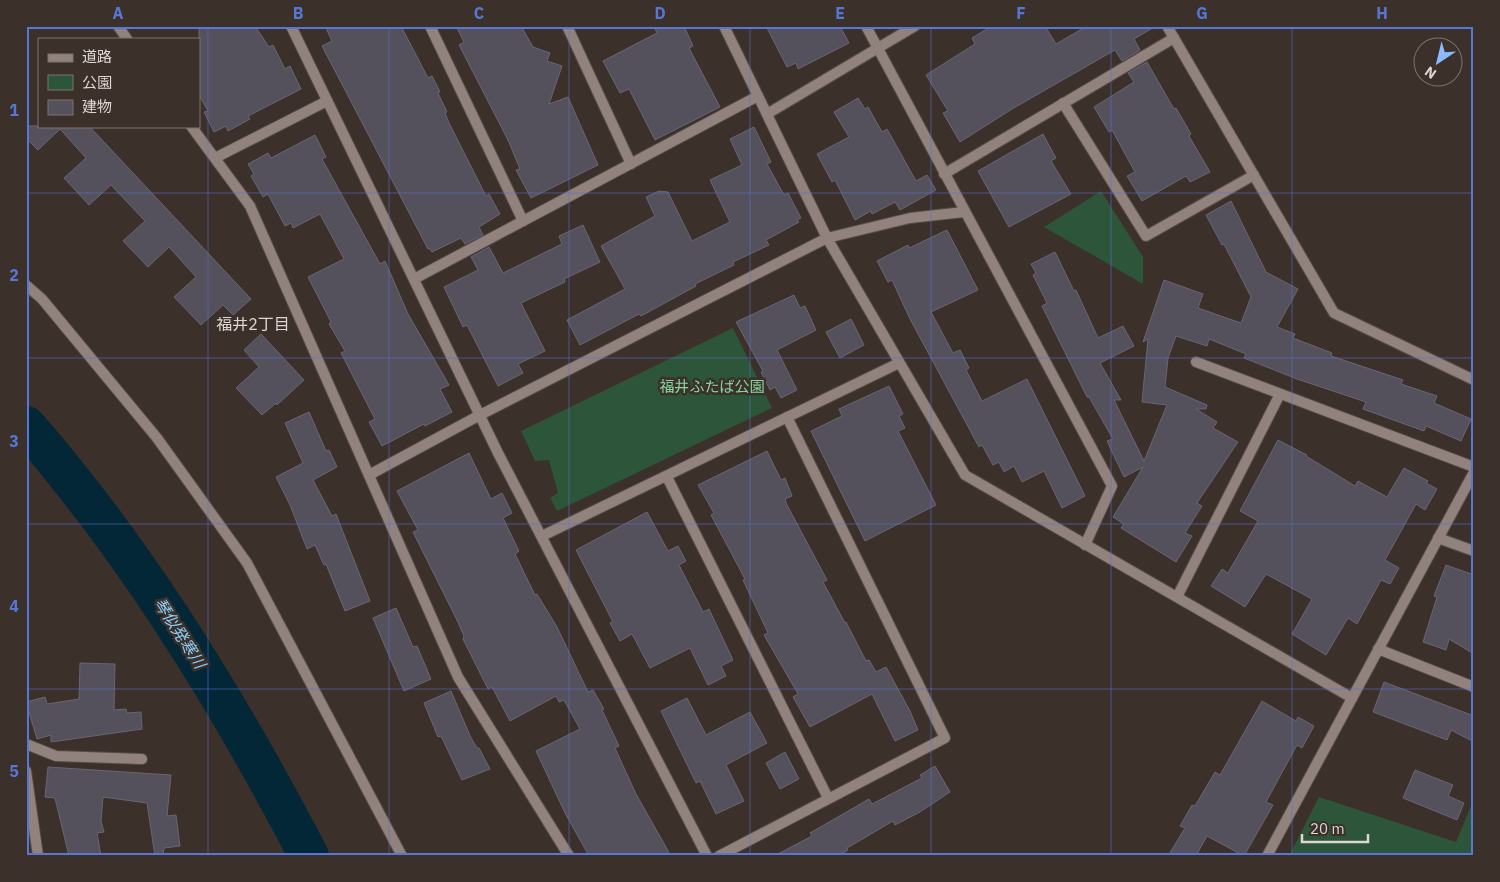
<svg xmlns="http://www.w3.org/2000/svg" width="1500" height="882" font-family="'IBM Plex Sans','Noto Sans JP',sans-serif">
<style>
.green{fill:#2d5539}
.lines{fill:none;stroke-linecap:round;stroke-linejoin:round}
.river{stroke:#042738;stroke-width:40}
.building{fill:#54505c;stroke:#696572}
.minor-casing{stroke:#574d49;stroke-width:12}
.minor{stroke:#91827d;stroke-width:10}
.grid{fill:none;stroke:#5777d6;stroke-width:1;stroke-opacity:0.55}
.labels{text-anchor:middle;stroke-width:5;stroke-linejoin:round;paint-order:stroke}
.park-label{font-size:15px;fill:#87d69d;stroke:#3c302b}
.neighbourhood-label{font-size:16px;fill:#ded6d3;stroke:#3c302b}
.water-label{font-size:16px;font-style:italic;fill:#89cff7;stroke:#3c302b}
.neatline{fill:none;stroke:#5777d6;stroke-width:2}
.grid-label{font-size:16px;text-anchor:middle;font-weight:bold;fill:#5777d6}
</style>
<rect width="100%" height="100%" fill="#3c302b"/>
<!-- green -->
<g class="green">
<path d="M1101,191L1143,257V284L1044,227Z"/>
<path d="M733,328L772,408L557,511L550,498L558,493L549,460L535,461L521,431Z"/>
<path d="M1319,797L1456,842L1474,799V856H1289Z"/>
</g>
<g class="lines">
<!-- river -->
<path class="river" d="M26,426C50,452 71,480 93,508C176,617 246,735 309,856"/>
</g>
<!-- building -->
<g class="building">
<path d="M199,26H255L269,47L273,45L285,69L290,66L301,89L248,116L250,119L228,131L226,126L214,132L204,112L208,111L199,95Z"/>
<path d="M325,26H401L428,78L432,76L440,92L438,93L447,112L445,113L449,123L486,196L489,194L500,214L479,227L483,235L465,244L461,238L432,252L429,248L428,249L322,46L332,41Z"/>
<path d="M456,26H521L533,47L550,53L547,61L562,66L549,104L568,97L598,165L531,198L516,170L520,169L508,140L459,45L464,42Z"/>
<path d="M654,26H684L693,46L689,48L720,107L655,140L629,89L620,93L603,61L657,33Z"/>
<path d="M766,26H840L849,43L798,69L796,63L787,67Z"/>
<path d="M992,26H1045L1056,44L1087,26H1156L1134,39L1140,50L1122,61L1115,50L1012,109L960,142L943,113L948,111L926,75L975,44L972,38Z"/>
<path d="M1147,62L1174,109L1176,108L1191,134L1189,136L1210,172L1190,182L1186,176L1142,201L1127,176L1135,172L1112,130L1109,132L1094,107L1134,82L1128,73Z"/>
<path d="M858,98L865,109L868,107L882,132L887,129L916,181L927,175L936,190L900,210L895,202L872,214L871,211L855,220L835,180L832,182L817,154L849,137L834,112Z"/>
<path d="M26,126H89L251,299L233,315L223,305L201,325L174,297L196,277L169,247L148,267L123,241L145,221L111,185L89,205L64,178L86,158L60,129L38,150L26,138Z"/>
<path d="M754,127L771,162L767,164L784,195L788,193L801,218L797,220L799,222L766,240L769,245L733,262L734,265L695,284L696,286L641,316L639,314L580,345L567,320L625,289L601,246L655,216L646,197L659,191L668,192L692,241L730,222L710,180L742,165L730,139Z"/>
<path d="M1043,134L1056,158L1051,161L1071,194L1009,227L978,171Z"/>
<path d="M315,135L326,157L322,159L380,264L385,261L408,314L449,385L440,389L452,412L425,426L424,424L382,446L369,422L375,419L341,353L345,351L329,324L331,322L308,277L344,259L320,214L293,228L291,223L285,226L268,194L263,197L251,176L254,174L248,164L268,153L271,158Z"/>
<path d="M1231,201L1266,272L1298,289L1277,327L1295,334L1293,338L1332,353L1331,356L1403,380L1401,384L1437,396L1434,403L1471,419L1461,441L1426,426L1424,431L1363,409L1366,402L1297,379L1244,358L1246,354L1209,339L1207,346L1176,336L1168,358L1165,387L1207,405L1206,409H1196L1217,422L1213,428L1238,442L1197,503L1202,506L1185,533L1192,536L1176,562L1121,528L1124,524L1113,517L1143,467L1124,477L1107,441L1113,439L1089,397H1087L1042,306L1047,303L1033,275L1036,273L1031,264L1055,252L1074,291L1076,290L1098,338L1123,326L1134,346L1100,363L1121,400H1114L1144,461L1167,405L1142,402L1148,339L1143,342L1164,280L1203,294L1198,308L1241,323L1251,297L1224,244L1222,245L1206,215Z"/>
<path d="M583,225L600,262L564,279L565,282L521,303L545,351L518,364L523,373L498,386L467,325L463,327L444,287L478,270L471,257L489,247L503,273L562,244L559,236Z"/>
<path d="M947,230L978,290L931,312L953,353L960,350L969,368L966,370L982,401L1027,379L1085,496L1062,508L1044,471L1022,482L1014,466L1004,472L999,462L993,465L982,445L979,447L910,319L892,280L888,282L877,261L908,245L909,248Z"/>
<path d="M794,295L800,308L805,306L816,330L777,350L797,390L781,398L775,387L770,390L761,372L763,371L736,322Z"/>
<path d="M851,319L864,345L840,358L826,332Z"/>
<path d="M261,334L304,380L277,405L276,403L262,415L236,388L259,367L244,350Z"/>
<path d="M889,386L903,414L899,416L905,428L898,431L936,505L865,541L811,431L842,416L839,409Z"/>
<path d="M309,412L326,451L329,450L337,467L313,480L332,516L336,514L370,601L345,611L326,564L324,565L315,545L307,549L290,505L276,477L303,463L285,423Z"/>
<path d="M1278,440L1307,455L1306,456L1355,486L1358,481L1387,497L1404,468L1428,481L1426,483L1437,489L1425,510L1416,504L1385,560L1399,568L1390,584L1381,580L1357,624L1348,618L1326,655L1292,634L1312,599L1266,574L1245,607L1211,586L1222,569L1228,573L1258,521L1240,511Z"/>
<path d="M767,451L781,480L785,478L792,496L785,499L787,505L827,580L823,582L845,623L846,622L866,661L869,660L876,672L886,667L910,711L918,730L895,741L872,694L810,727L793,697L798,694L764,635L768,633L743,580L745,579L711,515L714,513L698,485Z"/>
<path d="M469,453L491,499L502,493L512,513L503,518L519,551L515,554L535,595L537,594L557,627L588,692L593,690L604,709L602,710L619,746L615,748L636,794L671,856H589L565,813L536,751L580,729L564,700L559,702L556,696L510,721L492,687L488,689L463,639L464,636L456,618L413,532L418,530L397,491Z"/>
<path d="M647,512L668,551L678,546L686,561L679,565L703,612L709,609L733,660L721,666L726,676L708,685L690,648L650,668L632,634L620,641L610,623L613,622L576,550Z"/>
<path d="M1446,565L1474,575V654L1449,639L1446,650L1423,642L1437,597L1434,596Z"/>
<path d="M396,608L413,647L417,646L431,679L404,691L373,618Z"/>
<path d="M80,663L115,664L114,710L126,709L127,713L141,712L142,729L51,742V735L37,739L26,702L45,697L47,704L79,699Z"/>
<path d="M1384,682L1474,716V742L1451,730L1447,740L1373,712Z"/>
<path d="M451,691L471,738L477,748H479L490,769L462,780L441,736L438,737L424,703Z"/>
<path d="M687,698L706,735L750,712L767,743L726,765L744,801L716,814L700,781L696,783L661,711Z"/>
<path d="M1262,701L1296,721L1298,717L1314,726L1302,748L1297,745L1266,802L1273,805L1244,856L1207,836L1196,856H1168L1185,828L1180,826L1192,805L1195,806L1215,772L1220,775Z"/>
<path d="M785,752L799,779L780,789L766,763Z"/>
<path d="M935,766L950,792L920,812L895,825L893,821L847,848L848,850L838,856H774L812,836L810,833L869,799L872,804L922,778L920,775Z"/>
<path d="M48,767L171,775L167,816L176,815L180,846L164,848L163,856H155L147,803L103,797L101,821L104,832L97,833L101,856H69L55,798L45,797Z"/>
<path d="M1415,770L1453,785L1448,796L1464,803L1457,820L1403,798Z"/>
</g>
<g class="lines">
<defs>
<g id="minor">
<path d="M118,26L127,39"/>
<path d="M291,26L498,453L707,856"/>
<path d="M430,26L523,221"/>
<path d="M567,26L631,164"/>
<path d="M724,26L827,238L965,475L1352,698"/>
<path d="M866,26L1112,486L1085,545"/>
<path d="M1167,26L1334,313L1474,380"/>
<path d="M1063,103L1146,236L1254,175"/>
<path d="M767,114L915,26"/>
<path d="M191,126L250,206L458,677L569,856"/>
<path d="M215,158L327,101"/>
<path d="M944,174L1174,38"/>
<path d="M414,279L758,96"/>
<path d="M26,285L42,299L157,438L247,563L402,856"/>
<path d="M1196,362L1474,467"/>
<path d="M369,475L480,415L827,238L910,218L964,212"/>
<path d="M667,477L828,798"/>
<path d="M542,536L899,363"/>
<path d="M1438,538L1474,551"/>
<path d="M1177,597L1280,394"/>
<path d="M1378,649L1474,687"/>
<path d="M26,744L56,756L142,759"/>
<path d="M26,771L38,856"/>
<path d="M719,856L945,738L787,417"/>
<path d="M1267,856L1474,472"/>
</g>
</defs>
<!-- minor casing -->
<use href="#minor" class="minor-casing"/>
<!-- minor -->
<use href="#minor" class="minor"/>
</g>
<!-- grid -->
<path class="grid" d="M208,26V856M389,26V856M569,26V856M750,26V856M931,26V856M1111,26V856M1292,26V856M26,193H1474M26,358H1474M26,524H1474M26,689H1474"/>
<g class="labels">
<!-- park labels -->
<g class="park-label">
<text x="712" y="392">福井ふたば公園</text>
</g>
<!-- neighbourhood labels -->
<g class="neighbourhood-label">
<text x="253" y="330">福井2丁目</text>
</g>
<!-- water labels -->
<g class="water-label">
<text transform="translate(180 633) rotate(57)" y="6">琴似発寒川</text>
</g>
</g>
<!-- border -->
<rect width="1500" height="882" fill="none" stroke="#3c302b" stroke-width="55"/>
<!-- legend -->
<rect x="38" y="38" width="162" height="90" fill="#3c302b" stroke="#7d726e"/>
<rect x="48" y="54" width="25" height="8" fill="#91827d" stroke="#7d726e"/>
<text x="82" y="62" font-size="15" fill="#ded6d3">道路</text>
<rect x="48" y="75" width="25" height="15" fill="#2d5539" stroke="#7d726e"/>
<text x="82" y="88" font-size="15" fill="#ded6d3">公園</text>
<rect x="48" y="100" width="25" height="15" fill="#54505c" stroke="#7d726e"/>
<text x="82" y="112" font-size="15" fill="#ded6d3">建物</text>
<!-- north arrow -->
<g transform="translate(1438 62) rotate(215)"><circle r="24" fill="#3c302b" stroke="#7d726e"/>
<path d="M0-4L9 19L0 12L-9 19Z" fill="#8abafc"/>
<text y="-8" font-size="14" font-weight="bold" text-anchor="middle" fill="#ded6d3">N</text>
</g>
<!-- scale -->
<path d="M1302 834v8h66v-8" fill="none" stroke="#ded6d3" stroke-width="2.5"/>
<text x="1310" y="834" font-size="15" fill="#ded6d3" stroke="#3c302b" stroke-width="4" paint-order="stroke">20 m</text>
<rect x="28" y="28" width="1444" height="826" class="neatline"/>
<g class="grid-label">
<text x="118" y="19">A</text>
<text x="298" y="19">B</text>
<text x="479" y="19">C</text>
<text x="660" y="19">D</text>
<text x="840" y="19">E</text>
<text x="1021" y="19">F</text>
<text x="1202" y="19">G</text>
<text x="1382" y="19">H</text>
<text x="14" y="116">1</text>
<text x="14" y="281">2</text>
<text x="14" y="447">3</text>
<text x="14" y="612">4</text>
<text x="14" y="777">5</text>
</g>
</svg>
